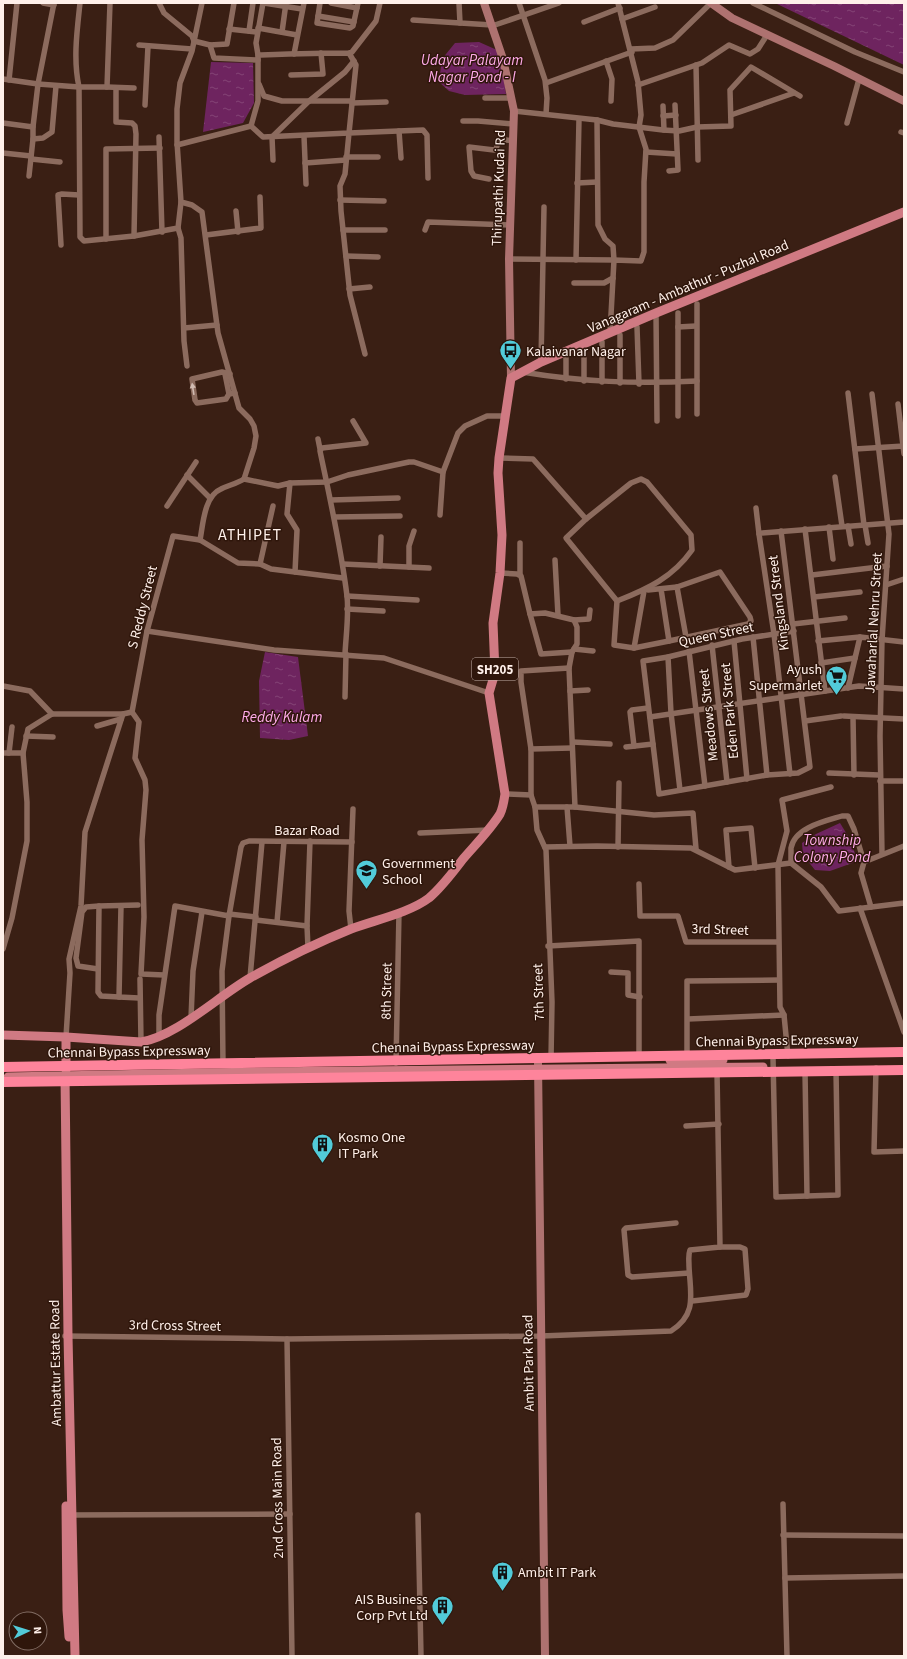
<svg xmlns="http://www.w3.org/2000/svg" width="907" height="1659" font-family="'Source Sans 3',sans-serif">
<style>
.water{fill:url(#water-ripples)}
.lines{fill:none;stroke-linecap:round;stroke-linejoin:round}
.street{stroke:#8c6b5e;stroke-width:5.5}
.secondary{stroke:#ae7270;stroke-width:8}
.primary{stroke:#d07a83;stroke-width:9}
.highway{stroke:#fe849b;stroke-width:10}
.oneway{fill:#d1bbb2}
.labels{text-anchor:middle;stroke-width:3;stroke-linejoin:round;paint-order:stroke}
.shield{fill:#2f160b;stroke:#c1afa7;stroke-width:1}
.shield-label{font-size:13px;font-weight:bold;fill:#fff0ea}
.street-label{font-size:14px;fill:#fff0ea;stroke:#2f160b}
.poi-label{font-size:14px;fill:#fff0ea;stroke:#2f160b;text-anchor:start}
.water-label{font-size:15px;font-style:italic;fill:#feaae8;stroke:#2f160b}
.quarter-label{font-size:16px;letter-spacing:1px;fill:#fff0ea;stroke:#2f160b}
</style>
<defs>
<pattern id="water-ripples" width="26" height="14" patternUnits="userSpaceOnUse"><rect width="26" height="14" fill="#6e245f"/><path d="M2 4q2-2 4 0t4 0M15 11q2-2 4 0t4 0" fill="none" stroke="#844476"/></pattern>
</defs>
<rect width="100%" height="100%" fill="#3a1f14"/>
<!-- water -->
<g class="water">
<path d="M775,3H904V65Z"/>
<path d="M479,42L497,50L502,65L506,94L465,95L449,91L439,82L442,59L455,43Z"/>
<path d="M211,62L253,63L254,103L243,123L203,132Z"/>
<path d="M265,652L298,657L308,736L289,740L260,738L259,681Z"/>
<path d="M840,823L848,836L858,861L830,871L815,870L803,855L802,843L816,834Z"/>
</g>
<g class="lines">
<!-- street -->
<g class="street">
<path d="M43,3L54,5"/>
<path d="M80,3C77,31 73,60 79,87L80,237L84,241L134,236L178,228L181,202"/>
<path d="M159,3L164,13L192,36L194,41"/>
<path d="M202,3L192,51L180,83L177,109V142L181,202L192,205L202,212L218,333L239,408L250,419L254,426L256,436L254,448L244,479"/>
<path d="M264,3L302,9"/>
<path d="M320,3L317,23L350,28L353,26L358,3"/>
<path d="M331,3L357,8"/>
<path d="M459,3L460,23L492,25"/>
<path d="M519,3L545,80L547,98L546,114"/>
<path d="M753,3L855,52L904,72"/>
<path d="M318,16L354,22"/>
<path d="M622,19L655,7"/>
<path d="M413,20L460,23"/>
<path d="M584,22L620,8"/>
<path d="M492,26L559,3"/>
<path d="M258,28L297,35"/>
<path d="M229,29L257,32"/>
<path d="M249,31L253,3"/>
<path d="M282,32L286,3"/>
<path d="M194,41L210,45L214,58L258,60"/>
<path d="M139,45L192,49"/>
<path d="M210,45L227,44L234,3"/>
<path d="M631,49L655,48L673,40L711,3"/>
<path d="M349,53L356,65L349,133L263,137L251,126L258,101V55C289,54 319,53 349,53L352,52L376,21L380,3"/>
<path d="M294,54L304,3"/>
<path d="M258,55L256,43L263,3"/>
<path d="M606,61L612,79L611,101"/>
<path d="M696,65L698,160"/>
<path d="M291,75L323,74L321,53"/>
<path d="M3,79L38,84L54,3"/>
<path d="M9,80L17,3"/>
<path d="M546,83L632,52"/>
<path d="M259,84L264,96L282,101H352"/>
<path d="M638,85L702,63L729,45L750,54L758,49L767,35"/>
<path d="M107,87L134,88"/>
<path d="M116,88V122L132,123L135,126L136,134L134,236"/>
<path d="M485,98H510"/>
<path d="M352,103L386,102"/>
<path d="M145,105L148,46"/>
<path d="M663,106L664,130"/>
<path d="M514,111L597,120L613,124L663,130L679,131L697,127L731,126L730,90L751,67L800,96"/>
<path d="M731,115L794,93"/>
<path d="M663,116L676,115"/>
<path d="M463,121H478L514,124"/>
<path d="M3,123L33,127L38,84L79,87H107L110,3"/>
<path d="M847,123L859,79"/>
<path d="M33,127V139L43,138L52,132L56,86"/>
<path d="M399,131L401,158"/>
<path d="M901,132L904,133"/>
<path d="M304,136L306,184"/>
<path d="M159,137L162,232"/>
<path d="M177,145L251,126"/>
<path d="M646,152L677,154"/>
<path d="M3,153L31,156"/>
<path d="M346,157H378"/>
<path d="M31,159L60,162"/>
<path d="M273,160L272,137L308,102L345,72L354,61"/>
<path d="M305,163L346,160"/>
<path d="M669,171L678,170L675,105"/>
<path d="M29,176L33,139"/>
<path d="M489,179L474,176L471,171L469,147L494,150L496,149L499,139L513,141"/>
<path d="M577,183L597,182"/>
<path d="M340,200L384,201"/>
<path d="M236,211L238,232"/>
<path d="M178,228L181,238L184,341L187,366"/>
<path d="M343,230H385"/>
<path d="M425,230L428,222L510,225"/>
<path d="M206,235L261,228L260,197"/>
<path d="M106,239V149L160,148"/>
<path d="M61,245L58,195L62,194L79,195"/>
<path d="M346,256L378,257"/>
<path d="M509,259L614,260L613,246L605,239L598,225L597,120"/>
<path d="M576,260L579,119"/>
<path d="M574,283H604L613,278"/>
<path d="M349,289L370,287"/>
<path d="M697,304V414"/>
<path d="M656,313L657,421"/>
<path d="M678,313V416"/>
<path d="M637,327L639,384"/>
<path d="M678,327L696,326"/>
<path d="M184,328L217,325"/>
<path d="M610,333L614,260L641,261L644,252V182L646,149L639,127L641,115L638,82L618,3"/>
<path d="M620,335V383"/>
<path d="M365,354L350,295L341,211L340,186L345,174L349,133L423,130L427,135L428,178"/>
<path d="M541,362L544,207"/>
<path d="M522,372C583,382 635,384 697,381"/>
<path d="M225,374L229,394"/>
<path d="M230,374L222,372L192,379L195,400L197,403L226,399L229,394L235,393"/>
<path d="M566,379V357"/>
<path d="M584,381V351"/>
<path d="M602,382V342"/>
<path d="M848,393L864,525"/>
<path d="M872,394L889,534L882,640L880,736L882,854"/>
<path d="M898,404L904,454"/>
<path d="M318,439L320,449"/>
<path d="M855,449L904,446"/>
<path d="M499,458L533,459L586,519L631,483L641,479L647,482L691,535L692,550C673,577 648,589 617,601"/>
<path d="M187,475L210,498"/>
<path d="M835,477L842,526"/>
<path d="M290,483L327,482L348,475L409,462H414L443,472"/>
<path d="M331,500L398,498"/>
<path d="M167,506L196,462"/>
<path d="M756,508L759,534"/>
<path d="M440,515L443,472L458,433L465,426L487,416H505"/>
<path d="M335,517L400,516"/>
<path d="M586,519L566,538L617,601L614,645L634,648L644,591"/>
<path d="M865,525L868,543"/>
<path d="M848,526L851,544"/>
<path d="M829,527L833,559"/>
<path d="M805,529L825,691"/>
<path d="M781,531L810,767L798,773L767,775L659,794L643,661L668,657L742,639L794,631"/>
<path d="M200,540C203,525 204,496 221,489C229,485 236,484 244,479L278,486L290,483L287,514L297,530L295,572L343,578"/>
<path d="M555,560L558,615"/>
<path d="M260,564L273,506"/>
<path d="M343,564L429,568"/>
<path d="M380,566L381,537"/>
<path d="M409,567V546L414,531"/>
<path d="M500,573L517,574L521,576L530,614L545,613L574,620L577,627V644L572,652L569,668L575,807H535L531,795L505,794"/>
<path d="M520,574V543"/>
<path d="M812,575L887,566"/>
<path d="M886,585L904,579"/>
<path d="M677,587L686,637"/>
<path d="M648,590L677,587L720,572L750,617L751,621L748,624L669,641L661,589"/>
<path d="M347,596L417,600"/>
<path d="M814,597L860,592"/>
<path d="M347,609L383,611"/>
<path d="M530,614L541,654L572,652"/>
<path d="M574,620L589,619L590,610"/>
<path d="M793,624L845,618"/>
<path d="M147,631L274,650L384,658L489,693"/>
<path d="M753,637L767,775"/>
<path d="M734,641L747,779"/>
<path d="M818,641L860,637"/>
<path d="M712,645L727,782"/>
<path d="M634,648L669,641"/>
<path d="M574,649L593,651"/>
<path d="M689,651L705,786"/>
<path d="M345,654C346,635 349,614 347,596C341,547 330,499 320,451L322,448L366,443L353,421"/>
<path d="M668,657L671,713L680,790"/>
<path d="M821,663L855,658"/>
<path d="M3,686L30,691L52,714"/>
<path d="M848,688L860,637L904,642"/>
<path d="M570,691L588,690"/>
<path d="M345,697L346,654"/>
<path d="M132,712L147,631L173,536L200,540L238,563L260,564L271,569L295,572"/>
<path d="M132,712L139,722L135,758L145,780L146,790L142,840L144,917L141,974L164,975"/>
<path d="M844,716L904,719"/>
<path d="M650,717L859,686L904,689"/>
<path d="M853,717L854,775"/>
<path d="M805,721L841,716"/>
<path d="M97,726L121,719"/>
<path d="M26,736L53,737"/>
<path d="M573,742L610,744"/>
<path d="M634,746L630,712L632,710L648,708"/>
<path d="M626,747L653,744"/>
<path d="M531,749L521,682V671L569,668"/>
<path d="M3,753H23"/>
<path d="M9,753L12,727"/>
<path d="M829,773L879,775"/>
<path d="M790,774L774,634L759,534L762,533L904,522"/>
<path d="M880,781H904"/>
<path d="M531,795V749L572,748"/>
<path d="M535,807L537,830L546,850L552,1002L551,1059"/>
<path d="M567,807L570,846"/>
<path d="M575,807L654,815L693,813L696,849"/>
<path d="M420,833L488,830"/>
<path d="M545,847L597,846L691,848L735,870L791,863L821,887L839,911L904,903"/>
<path d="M618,847L619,783"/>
<path d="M791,863C791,858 791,853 791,848C795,827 826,821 842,816H848L854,829L864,862"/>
<path d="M729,867L726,830L751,828L755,868"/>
<path d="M639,884L640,916H678L686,942H778"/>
<path d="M121,906L119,997L139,998"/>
<path d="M871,907L861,873L864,862L904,846"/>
<path d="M860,908L904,1032"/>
<path d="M229,914L256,917"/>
<path d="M256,920L307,926"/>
<path d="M277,922L284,842"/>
<path d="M351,929L349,911L353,809"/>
<path d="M548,946L639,941V1058"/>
<path d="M308,948L307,926L310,841"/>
<path d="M3,949L12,918L27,841V802L23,753L28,729L52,714H123L132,712"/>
<path d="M98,969L78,966L76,958L82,912L86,907L99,906"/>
<path d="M611,972L628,973V995L640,997"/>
<path d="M250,978L262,842"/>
<path d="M140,979L141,1042"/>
<path d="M119,997L101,996L98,992L99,906L138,905"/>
<path d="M191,1018L193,971L202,912"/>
<path d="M688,1019L784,1015"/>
<path d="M66,1037L70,973L69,959L81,906L85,832L123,714"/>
<path d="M159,1037V1015L175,906L229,916"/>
<path d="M788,1056L784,1015L780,1007L778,865L787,831L782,800L831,787"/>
<path d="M687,1057V981L779,980"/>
<path d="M773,1058L776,1197L838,1195L836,1070"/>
<path d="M396,1063L399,912"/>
<path d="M223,1065L222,971L229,916L241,847L243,843L249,841L352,842"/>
<path d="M876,1068L874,1152L904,1151"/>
<path d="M805,1071L807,1196"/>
<path d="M686,1126L719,1124"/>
<path d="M676,1223L626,1228L624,1230L628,1275L632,1277L689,1273"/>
<path d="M692,1301L746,1295L748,1289L745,1249L740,1247H720"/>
<path d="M65,1336L287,1339L541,1336L671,1331C698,1314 690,1293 689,1266C689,1260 688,1255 690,1250L720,1247L717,1072"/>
<path d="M287,1339L292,1656"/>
<path d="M783,1504L787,1656"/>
<path d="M70,1515L290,1514"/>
<path d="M418,1515L421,1656"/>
<path d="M783,1535L904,1536"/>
<path d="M785,1578L904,1576"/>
</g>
<!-- secondary -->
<g class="secondary">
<path d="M484,3L503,59L514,111L509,259L511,378"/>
<path d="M711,3L732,18L834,66L904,101"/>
<path d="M538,1062L545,1656"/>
</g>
<!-- primary -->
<g class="primary">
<path d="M3,1035L66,1037L141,1042C177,1036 217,997 250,978C282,960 316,943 351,929C375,920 409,913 429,898C442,887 453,872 463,859C475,845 490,830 500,814C503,808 504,801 505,794L489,693L495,673L493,623L500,573L502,535L498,473L499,458L511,378L541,362L656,313L904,212"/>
<path d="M66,1037V1070"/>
<path d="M670,1060H723"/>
<path d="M65,1076L68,1336L75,1656"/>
<path d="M8,1077L256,1072L763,1067"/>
<path d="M66,1506L67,1610L69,1637"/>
</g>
<!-- highway -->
<g class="highway">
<path d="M3,1067L904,1052"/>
<path d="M3,1082L904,1070"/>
</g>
</g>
<!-- one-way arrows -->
<defs><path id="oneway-solid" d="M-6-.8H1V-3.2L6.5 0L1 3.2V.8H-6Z"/></defs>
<use class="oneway" href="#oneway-solid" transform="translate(193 389) rotate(-99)"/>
<!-- icons -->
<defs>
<symbol id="bus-pin" viewBox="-11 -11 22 30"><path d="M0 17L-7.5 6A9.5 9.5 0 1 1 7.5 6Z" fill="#52cbd9" stroke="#2f160b"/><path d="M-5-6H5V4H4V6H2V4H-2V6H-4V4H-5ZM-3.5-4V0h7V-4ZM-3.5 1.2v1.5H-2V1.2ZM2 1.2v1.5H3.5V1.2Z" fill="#111"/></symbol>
<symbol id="supermarket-pin" viewBox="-11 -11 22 30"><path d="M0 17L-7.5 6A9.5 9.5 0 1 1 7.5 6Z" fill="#52cbd9" stroke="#2f160b"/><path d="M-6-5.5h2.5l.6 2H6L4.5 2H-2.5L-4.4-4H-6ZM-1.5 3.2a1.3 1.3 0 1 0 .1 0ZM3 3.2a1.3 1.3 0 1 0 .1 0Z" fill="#111"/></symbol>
<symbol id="school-pin" viewBox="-11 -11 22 30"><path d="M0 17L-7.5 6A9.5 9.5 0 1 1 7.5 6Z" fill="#52cbd9" stroke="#2f160b"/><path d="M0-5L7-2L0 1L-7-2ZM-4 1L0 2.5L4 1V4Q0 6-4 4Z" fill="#111"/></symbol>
<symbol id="building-pin" viewBox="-11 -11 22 30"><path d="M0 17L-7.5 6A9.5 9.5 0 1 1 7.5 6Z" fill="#52cbd9" stroke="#2f160b"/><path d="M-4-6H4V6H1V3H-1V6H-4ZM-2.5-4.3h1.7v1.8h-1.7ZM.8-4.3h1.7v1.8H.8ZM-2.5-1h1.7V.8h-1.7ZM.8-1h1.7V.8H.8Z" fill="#111"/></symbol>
</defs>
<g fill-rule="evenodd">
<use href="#bus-pin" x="498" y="338" width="25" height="34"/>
<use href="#supermarket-pin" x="824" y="664" width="25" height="34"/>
<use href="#school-pin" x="354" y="858" width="25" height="34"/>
<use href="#building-pin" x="310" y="1132" width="25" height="34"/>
<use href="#building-pin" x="490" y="1560" width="25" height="34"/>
<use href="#building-pin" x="430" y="1594" width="25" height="34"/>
</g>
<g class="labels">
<!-- shield labels -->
<rect class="shield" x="472" y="658" width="46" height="22" rx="3"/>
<g class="shield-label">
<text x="495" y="674">SH205</text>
</g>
<!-- street labels -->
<g class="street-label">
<text transform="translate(498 188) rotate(-88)" y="5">Thirupathi Kudai Rd</text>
<text transform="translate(688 286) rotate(-23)" y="5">Vanagaram - Ambathur - Puzhal Road</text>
<text transform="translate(778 603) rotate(-97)" y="5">Kingsland Street</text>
<text transform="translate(142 607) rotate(-76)" y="5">S Reddy Street</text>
<text transform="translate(873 623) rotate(-87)" y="5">Jawaharlal Nehru Street</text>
<text transform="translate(716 634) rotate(-12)" y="5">Queen Street</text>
<text transform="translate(729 711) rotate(-95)" y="5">Eden Park Street</text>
<text transform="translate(708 715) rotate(-96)" y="5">Meadows Street</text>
<text x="307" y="835">Bazar Road</text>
<text transform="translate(720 929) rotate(2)" y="5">3rd Street</text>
<text transform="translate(386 991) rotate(-89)" y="5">8th Street</text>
<text transform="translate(538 992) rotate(-92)" y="5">7th Street</text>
<text transform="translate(777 1040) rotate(-1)" y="5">Chennai Bypass Expressway</text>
<text transform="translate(453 1046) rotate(-1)" y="5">Chennai Bypass Expressway</text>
<text transform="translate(129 1051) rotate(-1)" y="5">Chennai Bypass Expressway</text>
<text transform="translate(175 1325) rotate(1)" y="5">3rd Cross Street</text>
<text transform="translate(55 1363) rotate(-91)" y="5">Ambattur Estate Road</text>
<text transform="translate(528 1363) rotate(-91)" y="5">Ambit Park Road</text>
<text transform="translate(277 1498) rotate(-91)" y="5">2nd Cross Main Road</text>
</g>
<!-- poi labels -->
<g class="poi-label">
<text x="526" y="356">Kalaivanar Nagar</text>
<text x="822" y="674" text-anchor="end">Ayush<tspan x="822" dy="16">Supermarlet</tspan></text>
<text x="382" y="868">Government<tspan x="382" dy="16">School</tspan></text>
<text x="338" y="1142">Kosmo One<tspan x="338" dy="16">IT Park</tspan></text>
<text x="518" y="1577">Ambit IT Park</text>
<text x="428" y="1604" text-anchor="end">AIS Business<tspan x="428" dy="16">Corp Pvt Ltd</tspan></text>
</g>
<!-- water labels -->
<g class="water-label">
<text x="472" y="65">Udayar Palayam<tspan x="472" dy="17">Nagar Pond - I</tspan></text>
<text x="282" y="722">Reddy Kulam</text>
<text x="832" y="845">Township<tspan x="832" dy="17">Colony Pond</tspan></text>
</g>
<!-- quarter labels -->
<g class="quarter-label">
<text x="250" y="540">ATHIPET</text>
</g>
</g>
<!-- border -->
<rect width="907" height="1659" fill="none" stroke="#fff0ea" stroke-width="8"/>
<!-- north arrow -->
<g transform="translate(28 1631) rotate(86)"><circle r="19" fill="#2f160b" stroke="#826d64"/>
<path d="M0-3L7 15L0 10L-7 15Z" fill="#52cbd9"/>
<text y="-6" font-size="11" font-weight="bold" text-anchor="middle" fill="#fff0ea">N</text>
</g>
</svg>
